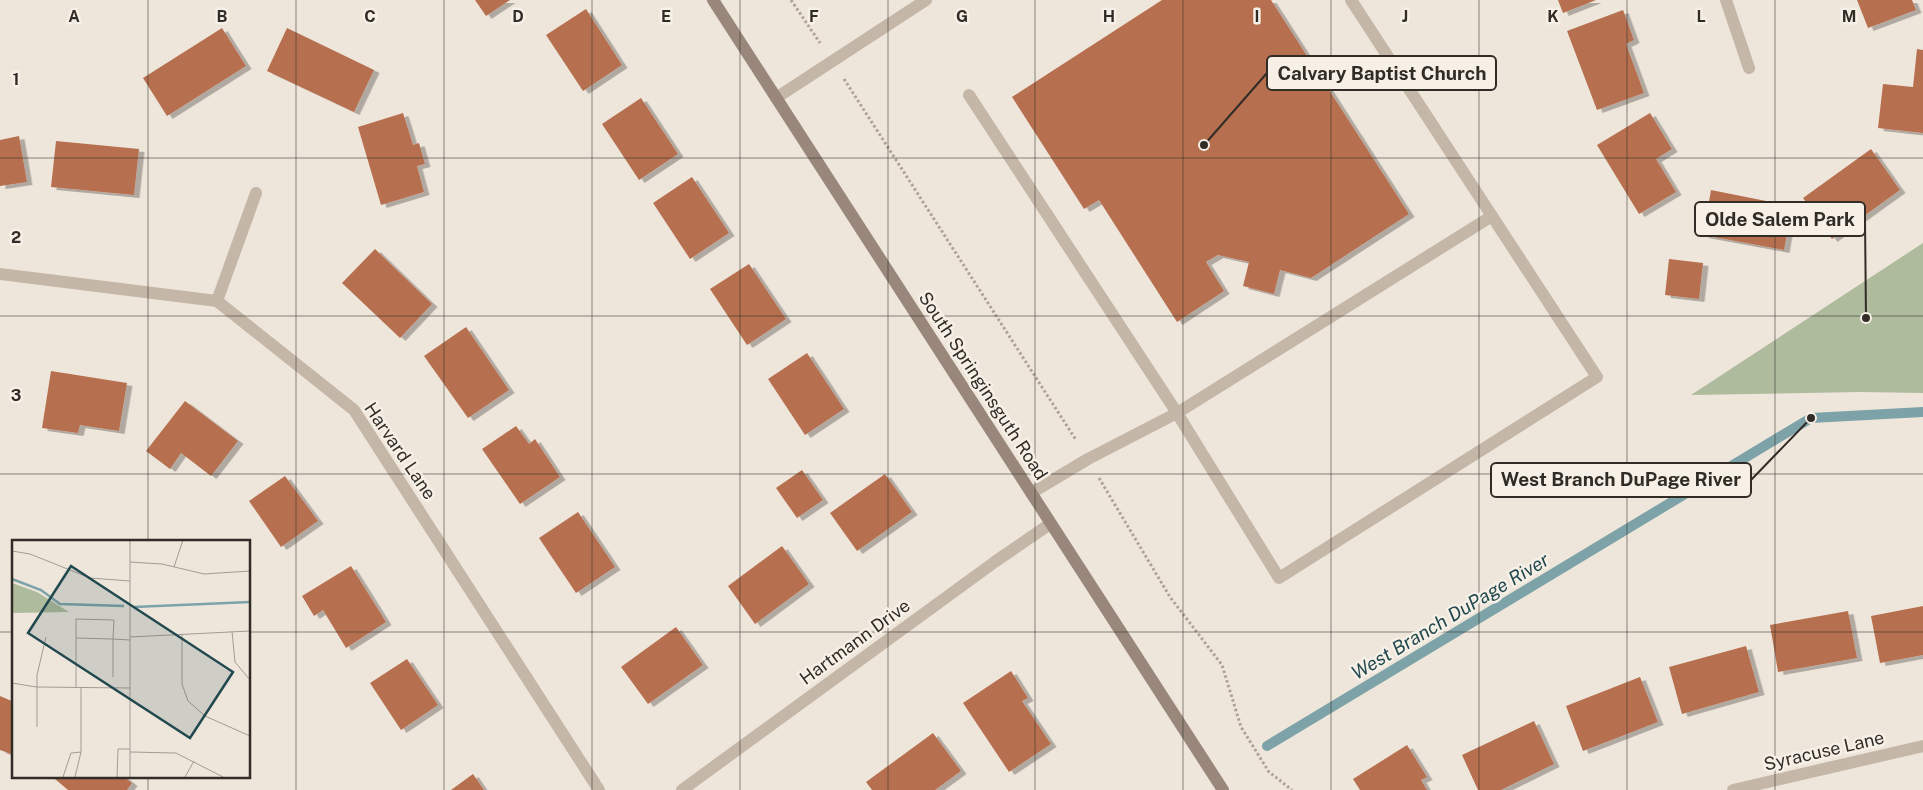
<svg xmlns="http://www.w3.org/2000/svg" width="1923" height="790" font-family="'Public Sans',sans-serif">
<style>
.green{fill:#afbb9d}
.lines{fill:none;stroke-linecap:round;stroke-linejoin:round}
.stream{stroke:#7da3a8;stroke-width:10}
.building{fill:#b77050;filter:url(#shadow)}
.path{stroke:#b0a293;stroke-width:3;stroke-dasharray:2.5 2.5;stroke-linecap:butt}
.lane{stroke:#c5b7a8;stroke-width:12}
.street{stroke:#c5b7a8;stroke-width:12}
.secondary{stroke:#98877a;stroke-width:12}
.grid{fill:none;stroke:#322c27;stroke-width:1;stroke-opacity:0.55}
.labels{text-anchor:middle;stroke-width:5;stroke-linejoin:round;paint-order:stroke}
.street-label{font-size:18px;fill:#322c27;stroke:#f6f0e7}
.water-label{font-size:19px;font-style:italic;fill:#22494f;stroke:#f6f0e7}
.inset-river{fill:none;stroke:#7da3a8;stroke-width:2.5}
.inset-road{fill:none;stroke:#a39c93;stroke-width:1}
.view{fill:#22494f;fill-opacity:0.15;stroke:#22494f;stroke-width:2.5}
.inset-edge{fill:none;stroke:#322c27;stroke-width:2.5}
.grid-label{font-size:16px;text-anchor:middle;font-weight:bold;fill:#322c27;stroke:#f6f0e7;stroke-width:5;stroke-linejoin:round;paint-order:stroke}
.leader{fill:none;stroke:#322c27;stroke-width:2}
.callout-dot{fill:#322c27;stroke:#f6f0e7;stroke-width:2}
.callout{fill:#f6f0e7;stroke:#322c27;stroke-width:2}
.callout-label{font-size:19px;text-anchor:middle;font-weight:bold;fill:#322c27}
</style>
<defs>
<filter id="shadow"><feDropShadow dx="5.5" dy="3" stdDeviation="0" flood-color="#0004"/></filter>
</defs>
<rect width="100%" height="100%" fill="#eee6db"/>
<!-- green -->
<path class="green" d="M1923,243V393L1860,392L1691,395Z"/>
<g class="lines">
<!-- stream -->
<path class="stream" d="M1267,746L1811,418L1923,412"/>
</g>
<!-- building -->
<g class="building">
<path d="M475,0H510L486,16Z"/>
<path d="M1162,0H1271L1409,214L1311,278L1280,270L1274,294L1243,286L1249,262L1218,255L1206,262L1224,291L1177,322L1099,200L1084,209L1012,97Z"/>
<path d="M1558,0H1596L1563,13Z"/>
<path d="M1857,0H1912L1916,10L1868,28Z"/>
<path d="M586,9L622,65L583,91L546,35Z"/>
<path d="M1623,10L1634,40L1626,44L1644,93L1597,110L1567,31Z"/>
<path d="M222,28L246,66L167,116L143,78Z"/>
<path d="M287,28L374,70L354,112L267,71Z"/>
<path d="M1917,49L1923,50V133L1878,128L1883,84L1913,87Z"/>
<path d="M641,98L678,154L639,180L602,124Z"/>
<path d="M403,113L413,145L419,143L425,164L417,166L424,192L381,205L358,127Z"/>
<path d="M1650,113L1672,149L1656,159L1676,192L1639,214L1597,145Z"/>
<path d="M19,136L27,182L0,186V140Z"/>
<path d="M56,141L139,149L134,195L51,187Z"/>
<path d="M1871,149L1900,190L1832,239L1803,198Z"/>
<path d="M692,177L729,233L690,259L653,203Z"/>
<path d="M1711,190L1792,206L1784,250L1703,235Z"/>
<path d="M375,249L432,304L400,338L342,283Z"/>
<path d="M1669,259L1703,263L1699,299L1665,295Z"/>
<path d="M749,264L786,319L747,345L710,289Z"/>
<path d="M466,327L509,390L468,418L424,356Z"/>
<path d="M807,353L844,409L805,435L768,379Z"/>
<path d="M51,371L127,383L119,431L80,425L78,433L42,428Z"/>
<path d="M185,401L238,441L211,476L181,453L170,469L146,451Z"/>
<path d="M516,426L529,444L535,439L560,477L520,504L482,449Z"/>
<path d="M802,470L823,500L797,518L776,488Z"/>
<path d="M885,474L912,512L857,551L830,513Z"/>
<path d="M285,476L318,521L281,547L249,501Z"/>
<path d="M578,512L615,567L576,593L539,538Z"/>
<path d="M782,546L809,584L755,624L728,586Z"/>
<path d="M351,566L386,622L346,648L323,610L314,616L302,596Z"/>
<path d="M1923,606V655L1880,663L1871,616Z"/>
<path d="M1848,611L1857,658L1778,672L1770,625Z"/>
<path d="M676,627L703,665L648,704L621,667Z"/>
<path d="M1746,646L1759,692L1682,714L1669,667Z"/>
<path d="M407,659L438,705L401,730L370,683Z"/>
<path d="M1011,671L1028,698L1022,701L1051,744L1009,772L963,703Z"/>
<path d="M1640,677L1658,722L1583,751L1566,706Z"/>
<path d="M0,696L14,702V755L0,750Z"/>
<path d="M1534,721L1554,764L1501,790H1478L1462,755Z"/>
<path d="M933,733L961,771L935,790H872L866,782Z"/>
<path d="M1407,745L1427,777L1421,780L1427,790H1360L1353,779Z"/>
<path d="M473,774L484,790H451Z"/>
<path d="M57,776H123L132,783L127,790H68L55,779Z"/>
</g>
<g class="lines">
<!-- path -->
<g class="path">
<path d="M791,0L820,43"/>
<path d="M844,79L1076,440"/>
<path d="M1099,478L1170,597L1222,665L1241,727L1269,772L1292,790"/>
</g>
<!-- lane -->
<g class="lane">
<path d="M969,95L1177,413L1492,216"/>
<path d="M1031,493L1088,459L1177,413L1279,578L1597,377L1351,0"/>
</g>
<!-- street -->
<g class="street">
<path d="M1726,0L1749,68"/>
<path d="M776,98L926,0"/>
<path d="M0,274L217,301L354,410L599,790"/>
<path d="M217,301L256,193"/>
<path d="M682,790L996,561L1050,524"/>
<path d="M1733,790L1923,746"/>
</g>
<!-- secondary -->
<path class="secondary" d="M713,0L1223,790"/>
</g>
<!-- grid -->
<path class="grid" d="M148,0V541M296,0V790M444,0V790M592,0V790M740,0V790M888,0V790M1035,0V790M1183,0V790M1331,0V790M1479,0V790M1627,0V790M1775,0V790M0,158H1923M0,316H1923M0,474H1923M0,632H14M249,632H1923M148,776V790"/>
<g class="labels">
<!-- street labels -->
<g class="street-label">
<text transform="translate(983 386) rotate(57)" y="6">South Springinsguth Road</text>
<text transform="translate(400 451) rotate(56)" y="6">Harvard Lane</text>
<text transform="translate(855 642) rotate(-36)" y="6">Hartmann Drive</text>
<text transform="translate(1824 751) rotate(-13)" y="6">Syracuse Lane</text>
</g>
<!-- water labels -->
<g class="water-label">
<text transform="translate(1450 616) rotate(-31)" y="7">West Branch DuPage River</text>
</g>
</g>
<!-- overview -->
<g transform="translate(12 540)">
<rect width="238" height="238" fill="#eee6db"/>
<path d="M0,43L25,52L57,72L0,73Z" fill="#afbb9d"/>
<path class="inset-river" d="M0,39L29,50L48,64L112,66M122,67L238,62"/>
<path class="inset-road" d="M0,11L18,14L78,38L118,41M118,22L150,24L192,34L238,31M162,27L171,0M220,91L223,122L238,140M170,94V144L176,161L193,176L238,196M118,97L238,91M64,98L101,99V137M0,143L24,147L118,148M64,148V79L102,80L101,99L118,100M25,187V135L34,97M118,212L164,213L211,237M51,237L59,213L69,212M63,237L69,212V148M105,237L106,209H118M118,237V0M173,237L182,221"/>
<path class="view" d="M59,26L221,132L178,198L16,93Z"/>
<rect width="238" height="238" class="inset-edge"/>
</g>
<g class="grid-label">
<text x="74" y="22">A</text>
<text x="222" y="22">B</text>
<text x="370" y="22">C</text>
<text x="518" y="22">D</text>
<text x="666" y="22">E</text>
<text x="814" y="22">F</text>
<text x="962" y="22">G</text>
<text x="1109" y="22">H</text>
<text x="1257" y="22">I</text>
<text x="1405" y="22">J</text>
<text x="1553" y="22">K</text>
<text x="1701" y="22">L</text>
<text x="1849" y="22">M</text>
<text x="16" y="85">1</text>
<text x="16" y="243">2</text>
<text x="16" y="401">3</text>
</g>
<!-- callouts -->
<path class="leader" d="M1204 145L1267 73M1866 318L1865 219M1811 418L1751 480"/>
<g class="callout-dot">
<circle cx="1204" cy="145" r="5"/>
<circle cx="1866" cy="318" r="5"/>
<circle cx="1811" cy="418" r="5"/>
</g>
<g class="callout">
<rect x="1267" y="56" width="229" height="34" rx="5"/>
<rect x="1695" y="202" width="170" height="34" rx="5"/>
<rect x="1491" y="463" width="260" height="34" rx="5"/>
</g>
<g class="callout-label">
<text x="1382" y="80">Calvary Baptist Church</text>
<text x="1780" y="226">Olde Salem Park</text>
<text x="1621" y="486">West Branch DuPage River</text>
</g>
</svg>
